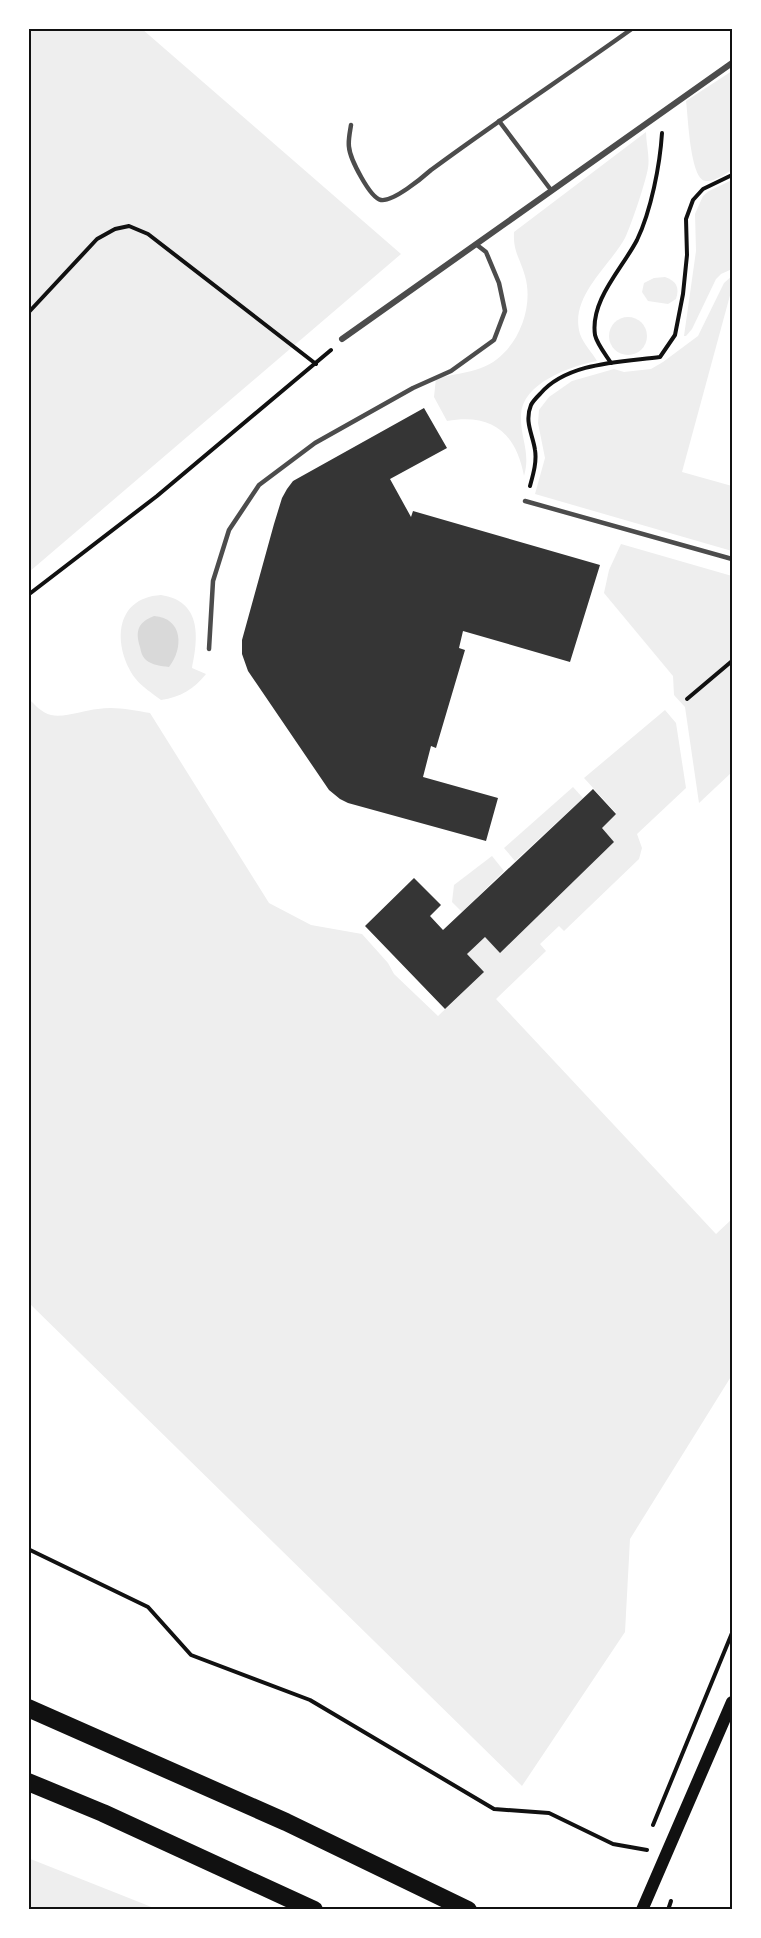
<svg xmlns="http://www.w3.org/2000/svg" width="761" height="1938" font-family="Arial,sans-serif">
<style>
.green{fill:#eee}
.water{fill:#d9d9d9}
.building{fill:#353535}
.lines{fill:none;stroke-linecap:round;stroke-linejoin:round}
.path{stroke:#111;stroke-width:4}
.service{stroke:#4c4c4c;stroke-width:4.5}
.minor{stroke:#4c4c4c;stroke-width:6}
.secondary{stroke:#111;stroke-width:12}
.motorway{stroke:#111;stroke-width:18}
.neatline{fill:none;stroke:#111;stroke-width:2}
</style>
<rect width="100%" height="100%" fill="#fff"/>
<!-- green -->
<g class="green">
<path d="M29,29H142L401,254L29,572Z"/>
<path d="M732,71V170C725,174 714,182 706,181C690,181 688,114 686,101Z"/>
<path d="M646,132C646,143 650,157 648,168C646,181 631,226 625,238C609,267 569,297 580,334C584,345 592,352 597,361C571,366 522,383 521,415C520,438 531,452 524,476C516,432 491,413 447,421L434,397L436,378C451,375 468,373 481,368C515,356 535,310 525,276C520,258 513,252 514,232Z"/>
<path d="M732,180V269L721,274L716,279L692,329L686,336H684L696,251L695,214L703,196L709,191Z"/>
<path d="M732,276V288L682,472L732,486V551L535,494L545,458L538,423L539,410L549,397L572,381L614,369L624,372L651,369L663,362L698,336L724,283Z"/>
<path d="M665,277C676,281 680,287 676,299L668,304L648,301L642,292L644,283L654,278Z"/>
<circle cx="628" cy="336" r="19"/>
<path d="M621,544L732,576V772L699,803L685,707L674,695L673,676L604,593L609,570Z"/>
<path d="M161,595C201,601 199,636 192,668L206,674C194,689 181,697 161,700C152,693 142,687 135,678C113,647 113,598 161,595Z"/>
<path d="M28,698C35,705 42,713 51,715C65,718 84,710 98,709C114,706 133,710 150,713L269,903L311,925L362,934L388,963L394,974L438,1016L483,973L467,954L485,937L500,952L614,842L602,828L616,813L584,778L665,710L676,723L686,788L637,834L642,848L639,859L564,931L559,926L540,944L546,951L496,999L716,1234L732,1219V1375L630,1539L625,1632L522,1786L29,1303Z"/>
<path d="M573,787L583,798L515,861L504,848Z"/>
<path d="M492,856L504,871L462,912L452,902L454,885Z"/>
<path d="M28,1858L144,1904L156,1909H29Z"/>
</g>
<!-- water -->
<path class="water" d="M154,616C183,618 184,648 169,667C161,666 152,665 146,660C142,656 141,652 140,647C135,631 138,622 154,616Z"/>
<!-- building -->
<g class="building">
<path d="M424,408L447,448L390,479L411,517L413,511L600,565L570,662L463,631L459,648L465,650L436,748L431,746L423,777L498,798L486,841L348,803L340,799L329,790L248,671L242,654V640L274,524L282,498L287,489L293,481Z"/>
<path d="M593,789L616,814L602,828L614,842L500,953L485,937L467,954L484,972L445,1009L365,926L414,878L441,905L430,916L443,930Z"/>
</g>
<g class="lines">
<!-- path -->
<g class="path">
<path d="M28,313L97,239L115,229L129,226L148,234L316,364"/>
<path d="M611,363C606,355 597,344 595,335C590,300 622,269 637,240C651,211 660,165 662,133"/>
<path d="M530,486C533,475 537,462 535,450C533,435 524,422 531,405C533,401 537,397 540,394C567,362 622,362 660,357L675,335L683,294L687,255L686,219L693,200L703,189L732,175"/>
<path d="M28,595L157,496L331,350"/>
<path d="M687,699L732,661"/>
<path d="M28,1549L148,1607L191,1655L310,1700L494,1809L549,1813L613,1844L647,1850"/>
<path d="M653,1825L732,1633"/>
<path d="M668,1910L671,1901"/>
</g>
<!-- service -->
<g class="service">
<path d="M499,121L551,190"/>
<path d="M351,125C350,132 348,140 349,147C350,159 370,198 381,200C393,202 422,178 431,170C497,121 566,76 633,28"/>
<path d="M525,501L732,559"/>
<path d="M209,649L213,581L229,530L259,485L315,443L413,388L451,371L494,340L505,311L499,283L486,252L477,245"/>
</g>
<!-- minor -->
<path class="minor" d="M342,339L732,63"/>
<!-- secondary -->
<path class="secondary" d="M642,1910L732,1702"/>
<!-- motorway -->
<g class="motorway">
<path d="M28,1708L286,1822L468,1910"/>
<path d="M28,1782L103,1813L314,1910"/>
</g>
</g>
<!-- border -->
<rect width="761" height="1938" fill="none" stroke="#ffffff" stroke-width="60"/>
<rect x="30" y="30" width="701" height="1878" class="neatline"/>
</svg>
